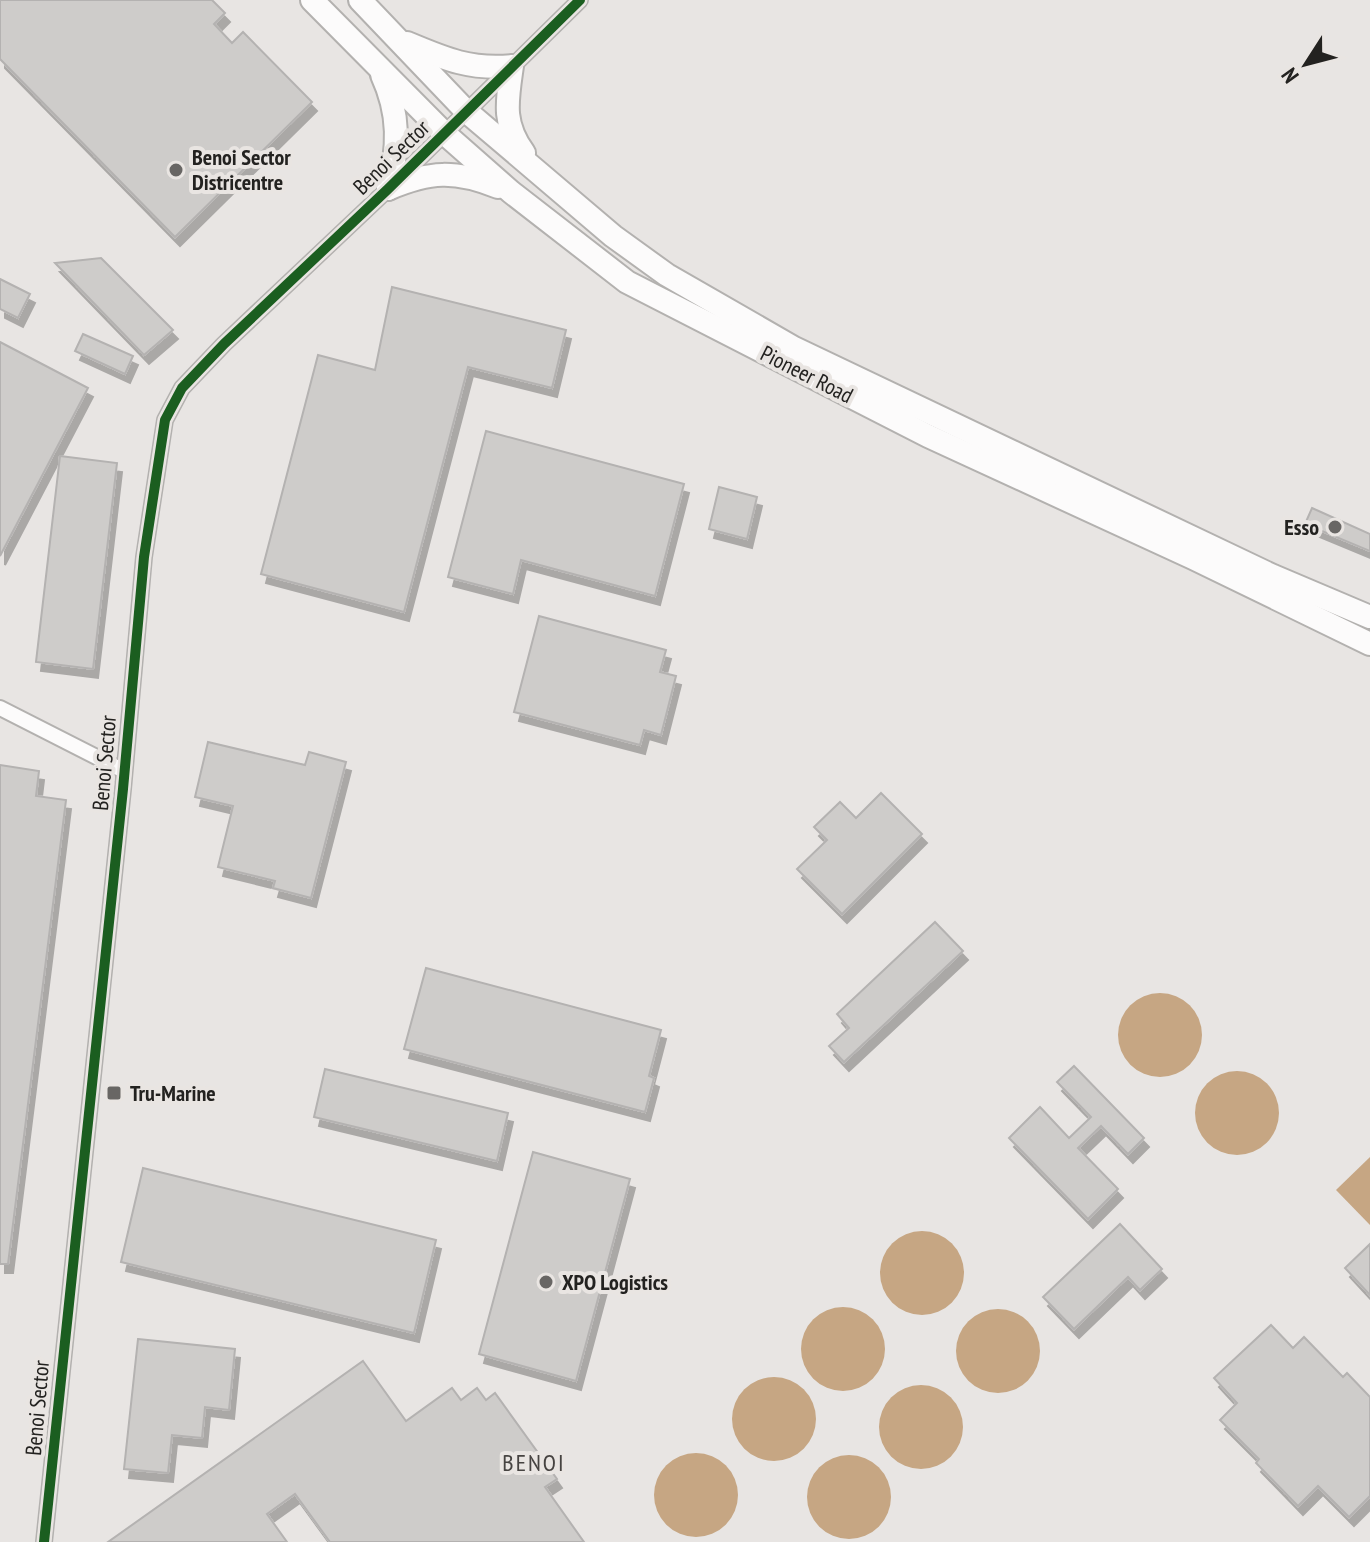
<svg xmlns="http://www.w3.org/2000/svg" width="1370" height="1542" font-family="'PT Sans Narrow',sans-serif">
<style>
.water{fill:#c6a683}
.building{fill:#ceccca;stroke:#b4b2b1;stroke-width:2;filter:url(#shadow)}
.lines{fill:none;stroke-linecap:round;stroke-linejoin:round}
.street-casing{stroke:#b3b1af;stroke-width:18}
.primary-casing{stroke:#b3b1af;stroke-width:26}
.street{stroke:#fcfbfb;stroke-width:14}
.primary{stroke:#fcfbfb;stroke-width:22}
.cycleway-casing{stroke:#e9e5e2;stroke-width:15}
.cycleway{stroke:#1b5e20;stroke-width:10}
.poi-dot{fill:#686664;stroke:#e9e5e2;stroke-width:3}
.labels{text-anchor:middle;stroke-width:8;stroke-linejoin:round;paint-order:stroke}
.poi-label{font-size:22px;font-weight:bold;fill:#232220;stroke:#e9e5e2;text-anchor:start}
.street-label{font-size:22px;fill:#232220;stroke:#e9e5e2}
.neighbourhood-label{font-size:24px;letter-spacing:2px;fill:#464341;stroke:#e9e5e2}
</style>
<defs>
<filter id="shadow"><feDropShadow dx="5" dy="9" stdDeviation="0" flood-color="#0004"/></filter>
</defs>
<rect width="100%" height="100%" fill="#e8e5e3"/>
<!-- water -->
<g class="water">
<circle cx="1160" cy="1035" r="42"/>
<circle cx="1237" cy="1113" r="42"/>
<path d="M1370,1157V1225L1336,1190Z"/>
<circle cx="922" cy="1273" r="42"/>
<circle cx="843" cy="1349" r="42"/>
<circle cx="998" cy="1351" r="42"/>
<circle cx="774" cy="1419" r="42"/>
<circle cx="921" cy="1427" r="42"/>
<circle cx="696" cy="1495" r="42"/>
<circle cx="849" cy="1497" r="42"/>
</g>
<!-- building -->
<g class="building">
<path d="M0,0H212L225,13L214,24L232,43L243,32L312,102L175,237L0,59Z"/>
<path d="M101,258L173,330L144,355L55,263Z"/>
<path d="M0,279L30,294L18,318L0,309Z"/>
<path d="M392,287L566,330L552,388L468,367L404,612L261,574L318,355L375,370Z"/>
<path d="M83,334L133,356L125,374L75,351Z"/>
<path d="M0,342L88,388L0,556Z"/>
<path d="M486,431L684,484L655,596L521,560L513,594L448,577Z"/>
<path d="M60,456L117,463L93,669L36,662Z"/>
<path d="M719,487L757,497L747,539L709,529Z"/>
<path d="M1312,508L1370,534V551L1305,524Z"/>
<path d="M539,616L666,650L660,672L676,676L661,735L644,730L640,745L514,712Z"/>
<path d="M208,742L305,765L309,752L346,762L311,898L273,888L275,881L218,867L233,806L195,797Z"/>
<path d="M0,765L39,771L36,796L66,800L8,1264H0Z"/>
<path d="M881,793L922,834L842,914L797,869L827,840L814,827L840,802L856,818Z"/>
<path d="M935,922L963,951L844,1062L829,1046L849,1028L837,1014Z"/>
<path d="M426,968L661,1030L649,1076L654,1078L645,1112L404,1049Z"/>
<path d="M1074,1066L1144,1138L1128,1154L1101,1126L1078,1148L1118,1189L1088,1219L1009,1138L1040,1107L1069,1138L1091,1117L1057,1082Z"/>
<path d="M325,1069L508,1113L497,1161L314,1117Z"/>
<path d="M533,1152L630,1179L576,1381L479,1354Z"/>
<path d="M143,1168L436,1240L414,1333L121,1262Z"/>
<path d="M1120,1224L1162,1269L1140,1290L1128,1277L1074,1329L1043,1297Z"/>
<path d="M1370,1244V1295L1345,1268Z"/>
<path d="M1271,1325L1293,1348L1304,1337L1343,1377L1347,1373L1370,1397V1496L1349,1517L1318,1486L1298,1506L1256,1463L1259,1459L1220,1420L1237,1403L1214,1378Z"/>
<path d="M138,1339L235,1349L229,1410L205,1407L202,1438L172,1435L168,1473L124,1469Z"/>
<path d="M363,1361L406,1421L452,1388L461,1400L477,1388L486,1400L495,1393L557,1479L545,1487L584,1542H330L295,1494L267,1514L287,1542H108Z"/>
</g>
<g class="lines">
<defs>
<g id="street">
<path d="M0,708L124,771"/>
<path d="M44,1542L123,789L144,557L165,420L182,388L224,344L388,189L580,0"/>
</g>
<g id="primary">
<path d="M312,0L444,133L511,192L627,282L928,436L1193,558L1370,644"/>
<path d="M360,0L466,111L613,236L667,275L794,348L1273,576L1370,617"/>
<path d="M407,43C445,59 470,70 512,66C507,101 502,123 524,153"/>
<path d="M382,75C400,114 399,148 388,189"/>
<path d="M388,189C430,171 455,170 498,187"/>
</g>
</defs>
<!-- street casing -->
<use href="#street" class="street-casing"/>
<!-- primary casing -->
<use href="#primary" class="primary-casing"/>
<!-- street -->
<use href="#street" class="street"/>
<!-- primary -->
<use href="#primary" class="primary"/>
<defs>
<path id="cycleway" d="M44,1542L123,789L144,557L165,420L182,388L224,344L388,189L580,0"/>
</defs>
<!-- cycleway casing -->
<use href="#cycleway" class="cycleway-casing"/>
<!-- cycleway -->
<use href="#cycleway" class="cycleway"/>
</g>
<!-- markers -->
<g class="poi-dot">
<circle cx="176" cy="170" r="8"/>
<circle cx="1335" cy="527" r="8"/>
<rect x="106" y="1085" width="16" height="16" rx="4"/>
<circle cx="546" cy="1282" r="8"/>
</g>
<g class="labels">
<!-- poi labels -->
<g class="poi-label">
<text x="192" y="165">Benoi Sector<tspan x="192" dy="25">Districentre</tspan></text>
<text x="1319" y="535" text-anchor="end">Esso</text>
<text x="130" y="1101">Tru-Marine</text>
<text x="562" y="1290">XPO Logistics</text>
</g>
<!-- street labels -->
<g class="street-label">
<text transform="translate(391 157) rotate(-44)" y="8">Benoi Sector</text>
<text transform="translate(807 374) rotate(27)" y="8">Pioneer Road</text>
<text transform="translate(104 763) rotate(-85)" y="8">Benoi Sector</text>
<text transform="translate(37 1408) rotate(-85)" y="8">Benoi Sector</text>
</g>
<!-- neighbourhood labels -->
<g class="neighbourhood-label">
<text x="534" y="1471">BENOI</text>
</g>
</g>
<!-- north arrow -->
<g transform="translate(1306 64) rotate(234)" stroke="#e9e5e2" stroke-width="6" paint-order="stroke">
<path d="M0-6L14 30L0 20L-14 30Z" fill="#232220"/>
<text y="-12" font-size="22" font-weight="bold" text-anchor="middle" fill="#232220">N</text>
</g>
</svg>
